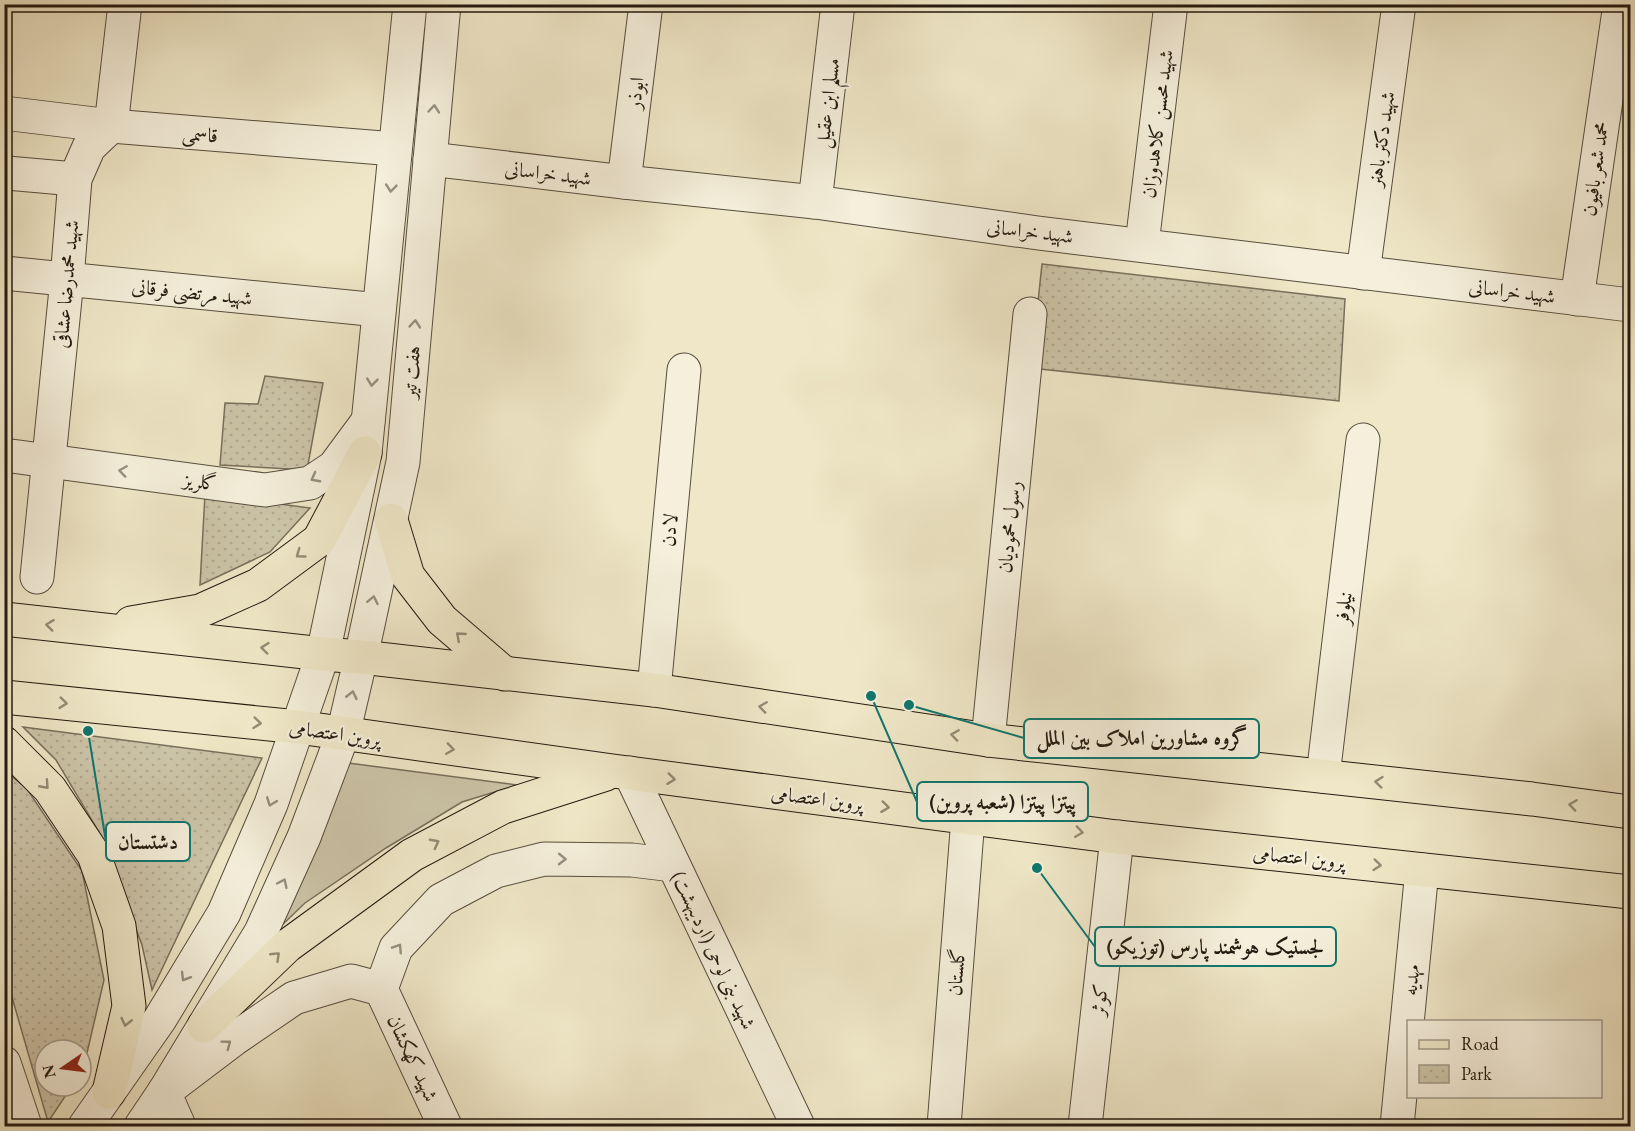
<svg xmlns="http://www.w3.org/2000/svg" width="1635" height="1131" font-family="'EB Garamond',Amiri,serif">
<style>
.grass{fill:#ccc4a8;stroke:#786f5c;stroke-width:1.5}
.park{fill:url(#park-dots);stroke:#786f5c;stroke-width:1.5}
.lines{fill:none;stroke-linecap:round;stroke-linejoin:round}
.minor-casing{stroke:#574d3e;stroke-width:35}
.tertiary-casing{stroke:#574d3e;stroke-width:35}
.primary-casing{stroke:#241a10;stroke-width:35}
.minor{stroke:#f5efdb;stroke-width:33}
.tertiary{stroke:#f5efdb;stroke-width:33}
.primary{stroke:#efe7c7;stroke-width:33}
.oneway{stroke:#978f80}
.oneway2{stroke:#948b75}
.labels{text-anchor:middle;stroke-width:4.5;stroke-linejoin:round;paint-order:stroke}
.street-label{font-size:20px;fill:#241a10;stroke:#f5efdb}
.leader{fill:none;stroke:#0f766e;stroke-width:2}
.callout-dot{fill:#0f766e;stroke:#f5efdb;stroke-width:2}
.callout{fill:#f5efdb;stroke:#0f766e;stroke-width:2}
.callout-label{font-size:21px;text-anchor:middle;font-weight:bold;fill:#241a10}
</style>
<defs>
<pattern id="park-dots" width="8" height="8" patternUnits="userSpaceOnUse" patternTransform="scale(1.5)"><rect width="8" height="8" fill="#ccc4a8"/><path d="M2 2h.1M6 6h.1" fill="none" stroke="#afa890" stroke-width="1.8" stroke-linecap="round"/></pattern>
</defs>
<rect width="100%" height="100%" fill="#efe7c7"/>
<filter id="stains"><feTurbulence type="fractalNoise" baseFrequency=".00333" numOctaves="4"/><feColorMatrix values="0 0 0 0 .2 0 0 0 0 .09 0 0 0 0 .02 0 0 0 .5 -.17"/></filter>
<radialGradient id="worn" r=".72"><stop offset=".6" stop-color="#630" stop-opacity="0"/><stop offset="1" stop-color="#630" stop-opacity=".3"/></radialGradient>
<!-- grass -->
<path class="grass" d="M348,763L517,785L462,802L386,848L305,903L278,929Z"/>
<!-- park -->
<g class="park">
<path d="M1042,264L1345,299L1339,401L1031,368Z"/>
<path d="M265,376L323,383L307,470L220,465L225,403L258,404Z"/>
<path d="M205,494L310,508L270,552L200,585Z"/>
<path d="M23,727L262,758L152,990L142,945L102,837L56,760Z"/>
<path d="M4,770L27,789L82,871L104,980L83,1070L81,1073V1050H45V1086H72L48,1122L5,973Z"/>
</g>
<g class="lines">
<defs>
<g id="minor">
<path d="M4,113L111,126L395,149"/>
<path d="M7,173L75,179"/>
<path d="M624,182L646,4"/>
<path d="M815,202L838,4"/>
<path d="M1142,244L1171,4"/>
<path d="M4,273L379,310"/>
<path d="M1363,273L1399,4"/>
<path d="M1577,299L1620,4"/>
<path d="M4,455L265,490L310,483L334,467L368,421"/>
<path d="M37,577L67,279L75,179L89,147L111,126L125,4"/>
<path d="M654,690L684,370"/>
<path d="M988,740L1030,314"/>
<path d="M630,773L798,1126"/>
<path d="M1323,776L1363,440"/>
<path d="M381,989L445,1126"/>
<path d="M4,1063L25,1126"/>
<path d="M179,1126L164,1092L234,1039L294,998L351,981L381,989L396,948L441,900L496,871L544,859L632,860L673,865"/>
<path d="M944,1126L968,818"/>
<path d="M1085,1126L1117,837"/>
<path d="M1397,1126L1422,870"/>
</g>
<g id="tertiary">
<path d="M430,159L624,182L815,202L1038,233L1630,305"/>
<path d="M85,1126L160,1019L224,913L271,804L323,654L365,453L410,4"/>
<path d="M141,1126L164,1092L261,932L304,837L343,734L361,657L403,462L444,4"/>
</g>
<g id="primary">
<path d="M391,520L408,576L442,620L505,674"/>
<path d="M4,619L323,654L361,657L654,690L988,740L1532,799L1630,812"/>
<path d="M131,623L200,611L258,585L319,540L365,453"/>
<path d="M4,697L298,727L613,771L1117,837L1630,892"/>
<path d="M4,743L50,789L94,855L119,926L129,1006L109,1092"/>
<path d="M204,1026L287,946L412,855L503,807L606,774"/>
</g>
</defs>
<!-- minor casing -->
<use href="#minor" class="minor-casing"/>
<!-- tertiary casing -->
<use href="#tertiary" class="tertiary-casing"/>
<!-- primary casing -->
<use href="#primary" class="primary-casing"/>
<!-- minor -->
<use href="#minor" class="minor"/>
<!-- tertiary -->
<use href="#tertiary" class="tertiary"/>
<!-- primary -->
<use href="#primary" class="primary"/>
</g>
<!-- one-way arrows -->
<defs><path id="oneway-chevron" d="M-2-3.5L2.5 0L-2 3.5" fill="none" stroke-width="1.6" stroke-linecap="round" stroke-linejoin="round" transform="scale(1.5)"/></defs>
<g class="oneway">
<use href="#oneway-chevron" transform="translate(434 109) rotate(-85)"/>
<use href="#oneway-chevron" transform="translate(391 188) rotate(96)"/>
<use href="#oneway-chevron" transform="translate(415 324) rotate(-85)"/>
<use href="#oneway-chevron" transform="translate(372 382) rotate(96)"/>
<use href="#oneway-chevron" transform="translate(123 471) rotate(-172)"/>
<use href="#oneway-chevron" transform="translate(315 478) rotate(152)"/>
<use href="#oneway-chevron" transform="translate(373 600) rotate(-78)"/>
<use href="#oneway-chevron" transform="translate(352 695) rotate(-77)"/>
<use href="#oneway-chevron" transform="translate(271 802) rotate(111)"/>
<use href="#oneway-chevron" transform="translate(562 859) rotate(1)"/>
<use href="#oneway-chevron" transform="translate(283 883) rotate(-65)"/>
<use href="#oneway-chevron" transform="translate(398 948) rotate(-57)"/>
<use href="#oneway-chevron" transform="translate(185 977) rotate(121)"/>
<use href="#oneway-chevron" transform="translate(227 1044) rotate(-37)"/>
</g>
<g class="oneway2">
<use href="#oneway-chevron" transform="translate(300 554) rotate(144)"/>
<use href="#oneway-chevron" transform="translate(50 625) rotate(-173)"/>
<use href="#oneway-chevron" transform="translate(460 636) rotate(-139)"/>
<use href="#oneway-chevron" transform="translate(265 648) rotate(-174)"/>
<use href="#oneway-chevron" transform="translate(63 703) rotate(6)"/>
<use href="#oneway-chevron" transform="translate(763 707) rotate(-172)"/>
<use href="#oneway-chevron" transform="translate(257 723) rotate(6)"/>
<use href="#oneway-chevron" transform="translate(955 735) rotate(-172)"/>
<use href="#oneway-chevron" transform="translate(450 749) rotate(8)"/>
<use href="#oneway-chevron" transform="translate(671 779) rotate(7)"/>
<use href="#oneway-chevron" transform="translate(1379 782) rotate(-174)"/>
<use href="#oneway-chevron" transform="translate(45 785) rotate(48)"/>
<use href="#oneway-chevron" transform="translate(1573 805) rotate(-172)"/>
<use href="#oneway-chevron" transform="translate(885 807) rotate(7)"/>
<use href="#oneway-chevron" transform="translate(1079 832) rotate(8)"/>
<use href="#oneway-chevron" transform="translate(435 843) rotate(-28)"/>
<use href="#oneway-chevron" transform="translate(1377 865) rotate(6)"/>
<use href="#oneway-chevron" transform="translate(276 956) rotate(-44)"/>
<use href="#oneway-chevron" transform="translate(126 1022) rotate(103)"/>
</g>
<g class="labels">
<!-- street labels -->
<g class="street-label">
<text transform="translate(635 93) rotate(-83)" y="7">ابوذر</text>
<text transform="translate(827 103) rotate(-83)" y="7">مسلم ابن عقیل</text>
<text transform="translate(1157 124) rotate(-83)" y="7">شهید محسن کلاهدوزان</text>
<text transform="translate(200 134) rotate(5)" y="7">قاسمی</text>
<text transform="translate(1381 139) rotate(-82)" y="7">شهید دکتر باهنر</text>
<text transform="translate(1595 169) rotate(-82)" y="7">محمد شعر بافیون</text>
<text transform="translate(548 173) rotate(7)" y="7">شهید خراسانی</text>
<text transform="translate(1030 231) rotate(7)" y="7">شهید خراسانی</text>
<text transform="translate(66 284) rotate(-85)" y="7">شهید محمدرضا عشاقی</text>
<text transform="translate(1512 291) rotate(7)" y="7">شهید خراسانی</text>
<text transform="translate(192 292) rotate(6)" y="7">شهید مرتضی فرقانی</text>
<text transform="translate(411 372) rotate(-85)" y="7">هفت تیر</text>
<text transform="translate(200 481) rotate(8)" y="7">گلریز</text>
<text transform="translate(1009 527) rotate(-84)" y="7">رسول محمودیان</text>
<text transform="translate(669 530) rotate(-85)" y="7">لادن</text>
<text transform="translate(1343 608) rotate(-83)" y="7">نیلوفر</text>
<text transform="translate(335 733) rotate(8)" y="7">پروین اعتصامی</text>
<text transform="translate(817 798) rotate(7)" y="7">پروین اعتصامی</text>
<text transform="translate(1299 857) rotate(6)" y="7">پروین اعتصامی</text>
<text transform="translate(714 950) rotate(65)" y="7">شهید بنی لوحی (اردیبهشت)</text>
<text transform="translate(956 972) rotate(-85)" y="7">گلستان</text>
<text transform="translate(1411 980) rotate(-84)" y="7">مهدیه</text>
<text transform="translate(1099 1000) rotate(-84)" y="7">کوثر</text>
<text transform="translate(413 1058) rotate(65)" y="7">شهید کهکشان</text>
</g>
</g>
<!-- callouts -->
<path class="leader" d="M909 705L1024 738M871 696L917 802M88 731L106 842M1037 868L1095 947"/>
<g class="callout-dot">
<circle cx="909" cy="705" r="6"/>
<circle cx="871" cy="696" r="6"/>
<circle cx="88" cy="731" r="6"/>
<circle cx="1037" cy="868" r="6"/>
</g>
<g class="callout">
<rect x="1024" y="719" width="235" height="39" rx="6"/>
<rect x="917" y="782" width="171" height="39" rx="6"/>
<rect x="106" y="822" width="84" height="39" rx="6"/>
<rect x="1095" y="927" width="241" height="39" rx="6"/>
</g>
<g class="callout-label">
<text x="1142" y="745">گروه مشاورین املاک بین الملل</text>
<text x="1003" y="809">پیتزا پیتزا (شعبه پروین)</text>
<text x="148" y="849">دشتستان</text>
<text x="1215" y="954">لجستیک هوشمند پارس (توزیکو)</text>
</g>
<!-- margin -->
<rect width="1635" height="1131" fill="none" stroke="#efe7c7" stroke-width="24"/>
<rect x="6" y="6" width="1623" height="1119" fill="none" stroke="#241a10" stroke-width="3"/>
<rect x="12" y="12" width="1611" height="1107" fill="none" stroke="#241a10" stroke-width="1.5"/>
<!-- legend -->
<rect x="1407" y="1020" width="195" height="78" fill="#f5efdb" stroke="#a19a8a" stroke-width="1.5"/>
<rect x="1419" y="1040" width="30" height="9" fill="#efe7c7" stroke="#a19a8a" stroke-width="1.5"/>
<text x="1461" y="1050" font-size="18" fill="#241a10">Road</text>
<rect x="1419" y="1065" width="30" height="18" fill="url(#park-dots)" stroke="#a19a8a" stroke-width="1.5"/>
<text x="1461" y="1080" font-size="18" fill="#241a10">Park</text>
<!-- north arrow -->
<g transform="translate(63 1068) rotate(256)"><circle r="28" fill="#f5efdb" stroke="#a19a8a" stroke-width="1.5"/>
<path d="M0-4.5L10 22L0 15L-10 22Z" fill="#8f2418"/>
<text y="-9" font-size="16" font-weight="bold" text-anchor="middle" fill="#241a10">N</text>
</g>
<rect width="100%" height="100%" filter="url(#stains)"/>
<rect width="100%" height="100%" fill="url(#worn)"/>
</svg>
